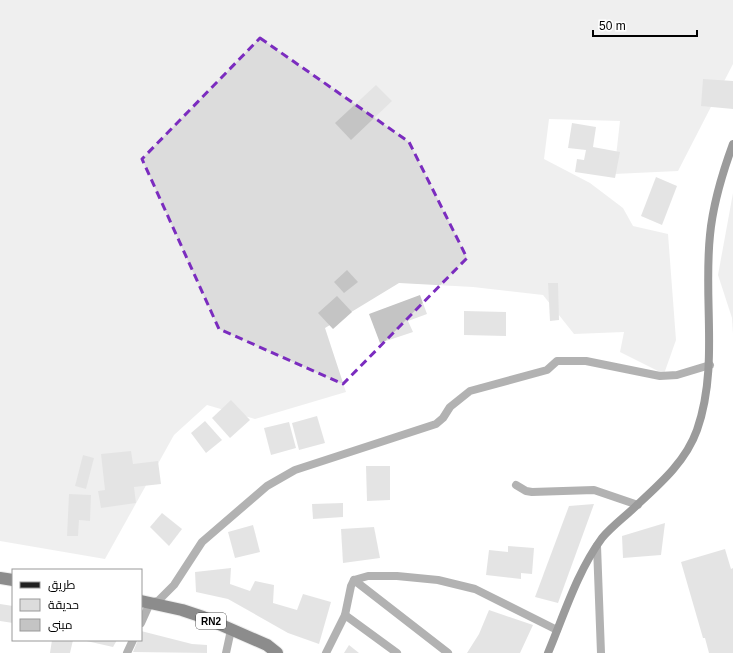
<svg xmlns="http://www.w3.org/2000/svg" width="733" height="653" font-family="Helvetica,Cairo,sans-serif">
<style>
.green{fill:#dcdcdc}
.building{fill:#c4c4c4}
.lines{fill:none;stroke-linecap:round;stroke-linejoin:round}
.highway-casing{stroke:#dbdbdb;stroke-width:14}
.street{stroke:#555;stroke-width:8}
.secondary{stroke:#222;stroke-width:8}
.highway{stroke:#000;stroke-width:12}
.marked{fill:none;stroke:#7b2cbf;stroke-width:3;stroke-dasharray:8 5;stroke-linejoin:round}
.labels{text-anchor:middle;stroke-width:3.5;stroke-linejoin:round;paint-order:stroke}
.shield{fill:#fff;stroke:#4c4c4c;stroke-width:1}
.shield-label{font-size:10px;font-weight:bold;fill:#000}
</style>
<rect width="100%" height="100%" fill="#fff"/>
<!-- green -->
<g class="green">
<path d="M0,0H733V64L678,171L614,174L620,121L549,119L544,159L590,183L623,208L633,226L668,234L676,340L664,374L620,352L624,332L574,334L543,295L473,287L399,283L325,328L346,392L255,419L207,405L174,435L105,559L0,541Z"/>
<path d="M733,193V334L732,318L718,275Z"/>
</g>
<!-- building -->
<g class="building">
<path d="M703,79L733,81V109L701,106Z"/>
<path d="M376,85L392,101L351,140L335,123Z"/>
<path d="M572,123L596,127L593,147L620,152L615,178L575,172L577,159L584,160L586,150L568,148Z"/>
<path d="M656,177L677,186L662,225L641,216Z"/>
<path d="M347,270L358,282L344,293L334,282Z"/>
<path d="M548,283H558L559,320L550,321Z"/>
<path d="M420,295L427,314L408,321L413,332L380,343L369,314Z"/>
<path d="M337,296L352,312L333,329L318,313Z"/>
<path d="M464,311L506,312V336L464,335Z"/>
<path d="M231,400L250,420L230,438L212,418Z"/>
<path d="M317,416L325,443L299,450L292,423Z"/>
<path d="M205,421L222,440L206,453L191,433Z"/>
<path d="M289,422L296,448L271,455L264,428Z"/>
<path d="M131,451L133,464L158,461L161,484L134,487L136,503L101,508L98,491L105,490L101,454Z"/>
<path d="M83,455L94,458L86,489L75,486Z"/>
<path d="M366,466H390V500L367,501Z"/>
<path d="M69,494L91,495L90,521L79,520L78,536H67Z"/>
<path d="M343,503V517L313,519L312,504Z"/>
<path d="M594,504L558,603L535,597L569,506Z"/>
<path d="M162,513L182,529L169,546L150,527Z"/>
<path d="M665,523L661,555L623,558L622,536Z"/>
<path d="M253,525L260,552L235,558L228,532Z"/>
<path d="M374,527L380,558L343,563L341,529Z"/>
<path d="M508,546L534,548L532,574L521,573V579L486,575L489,550L508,552Z"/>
<path d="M725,549L731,569L733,568V653H709L705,638H703L681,562Z"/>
<path d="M231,568L230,584L250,591L255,581L274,585L273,603L297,610L303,594L331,602L319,644L288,633L228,599L196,592L195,572Z"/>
<path d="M0,604L13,606V623L0,621Z"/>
<path d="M489,610L533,625L520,653H467L479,634Z"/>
<path d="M141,631L192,644L207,645V653L133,652L138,640H141Z"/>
<path d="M52,640H73L70,653H50Z"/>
<path d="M82,640H117L113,647Z"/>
<path d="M349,645L359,653H344Z"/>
</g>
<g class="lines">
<defs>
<g id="highway">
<path d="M0,578L13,580"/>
<path d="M141,601L182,610L203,617L267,645L277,653"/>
</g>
</defs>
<!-- highway casing -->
<use href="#highway" class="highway-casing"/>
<!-- street -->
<g class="street">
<path d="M516,485L526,491L532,492L594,490L638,505"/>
<path d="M597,546L601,653"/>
<path d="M345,615L351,586L354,580"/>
<path d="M141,623L150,603L158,601L174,585L202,542L267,486L295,470L436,424L443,418L450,407L470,391L547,370L557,361H586L660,376L677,375L710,365"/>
<path d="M127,653L133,640"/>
<path d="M226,653L231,630"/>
<path d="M326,653L345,615L397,653"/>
<path d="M448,653L354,580L368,576H397L438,580L475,589L557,630"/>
</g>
<!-- secondary -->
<path class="secondary" d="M548,653C564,615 577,572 602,538C612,526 626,516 637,505C661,483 686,461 697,430C719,367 703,300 710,235C713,203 722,174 733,144"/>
<!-- highway -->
<use href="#highway" class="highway"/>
</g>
<!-- marked area -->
<path d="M0 0H733V653H0ZM260,38L409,142L467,258L343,384L219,329L142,159Z" fill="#fff" fill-opacity=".55" fill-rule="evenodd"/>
<path class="marked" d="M260,38L409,142L467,258L343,384L219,329L142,159Z"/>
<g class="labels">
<!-- shield labels -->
<rect class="shield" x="196" y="613" width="30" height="16" rx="3"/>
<g class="shield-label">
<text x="211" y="625">RN2</text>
</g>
</g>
<!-- legend -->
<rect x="12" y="569" width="130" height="72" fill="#ffffff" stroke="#999999"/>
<rect x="20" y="582" width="20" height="6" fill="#222222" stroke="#999999"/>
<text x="48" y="589" font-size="12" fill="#000000">طريق</text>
<rect x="20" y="599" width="20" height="12" fill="#dcdcdc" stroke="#999999"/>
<text x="48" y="609" font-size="12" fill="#000000">حديقة</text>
<rect x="20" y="619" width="20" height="12" fill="#c4c4c4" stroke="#999999"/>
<text x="48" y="629" font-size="12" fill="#000000">مبنى</text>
<!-- scale -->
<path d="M593 30v6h104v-6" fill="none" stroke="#000000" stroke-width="2"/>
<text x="599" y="30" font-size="12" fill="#000000" stroke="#ffffff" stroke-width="3" paint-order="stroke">50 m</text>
</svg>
